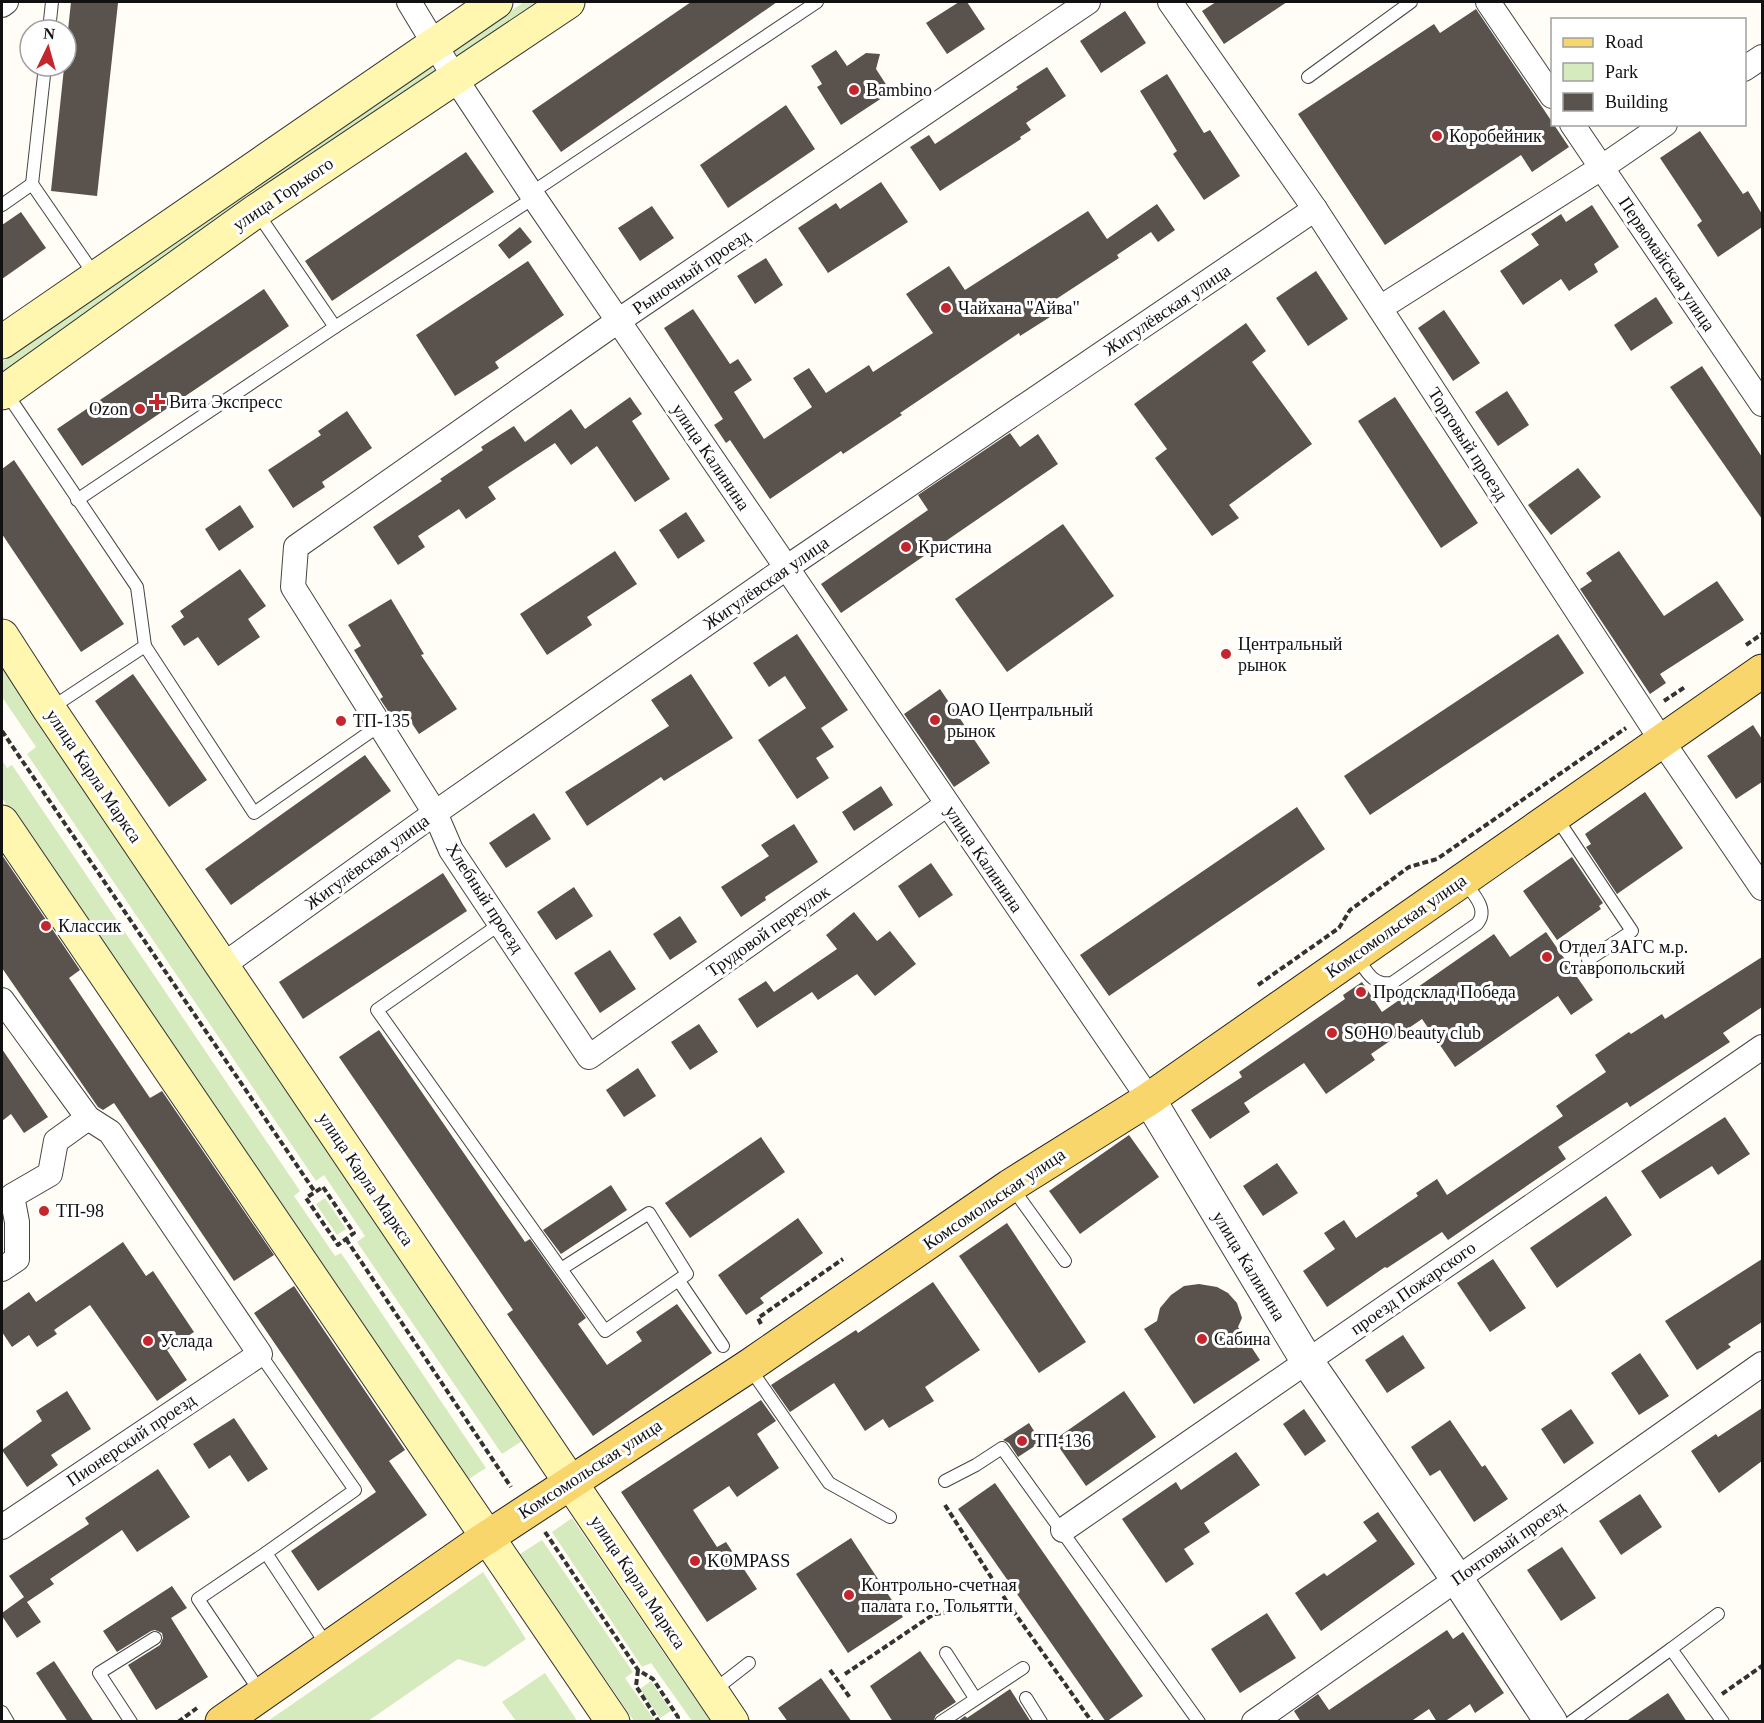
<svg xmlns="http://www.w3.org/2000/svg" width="1764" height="1723" font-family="'Times New Roman',serif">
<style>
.green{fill:#d5ebbd}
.building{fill:#5a524d}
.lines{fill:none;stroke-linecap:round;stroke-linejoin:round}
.service-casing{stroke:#444;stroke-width:14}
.minor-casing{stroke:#444;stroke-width:26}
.tertiary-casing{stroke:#444;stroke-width:34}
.secondary-casing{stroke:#333;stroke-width:35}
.primary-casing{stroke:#222;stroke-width:35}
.path{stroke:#333;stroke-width:4;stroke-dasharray:6 3;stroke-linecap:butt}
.service{stroke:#fff;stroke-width:12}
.minor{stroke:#fff;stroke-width:24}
.tertiary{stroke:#fff;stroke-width:32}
.secondary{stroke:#fff6b0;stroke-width:33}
.primary{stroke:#f9d66b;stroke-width:33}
.poi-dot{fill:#c4262e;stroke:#fff;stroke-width:2}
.labels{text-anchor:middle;stroke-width:6;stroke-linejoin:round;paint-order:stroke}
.poi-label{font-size:18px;fill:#111;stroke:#fff;text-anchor:start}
.street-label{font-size:18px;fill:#111;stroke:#fff}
</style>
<rect width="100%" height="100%" fill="#fffdf5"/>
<!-- green -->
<g class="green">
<path d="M524,2H548L459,59C454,56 454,53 456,48Z"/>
<path d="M430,66L436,71L437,78L2,379V362L423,68Z"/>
<path d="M2,668L525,1439L502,1454L357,1242L365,1236L324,1175L316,1181L27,754L36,747L2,697Z"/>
<path d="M2,760L7,768L12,765L300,1191L294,1196L335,1256L341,1253L486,1468L464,1482L2,798Z"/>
<path d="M325,1198L346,1229L337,1235L316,1204Z"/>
<path d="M572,1518L710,1721H692L651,1663L642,1667L552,1532Z"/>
<path d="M542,1540L633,1672L625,1678L655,1721H634L520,1554Z"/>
<path d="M483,1572L526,1639L485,1667L458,1659L368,1721H268Z"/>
<path d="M545,1673L576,1719L573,1722L516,1721L502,1702Z"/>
<path d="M651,1681L671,1711L660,1718L640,1689Z"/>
</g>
<!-- building -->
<g class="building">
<path d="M71,2L118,3L97,196L51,191Z"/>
<path d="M691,2H777L561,152L532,111Z"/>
<path d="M959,2H967L985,29L947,54L926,23Z"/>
<path d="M1216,2H1287L1224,44L1202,11Z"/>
<path d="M1476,9L1569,147L1532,172L1521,155L1385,245L1298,114L1434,24L1440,33Z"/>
<path d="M1125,11L1146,43L1101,73L1080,41Z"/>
<path d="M836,50L847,66L866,53L880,54L876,69L891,92L841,125L817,87L822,84L811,66Z"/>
<path d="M1047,67L1066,96L1026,123L1031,130L1020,137L1021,139L940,191L910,147L929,135L935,144L1018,89L1016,87Z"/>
<path d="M1167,74L1204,133L1210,130L1240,176L1204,200L1173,154L1177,151L1140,91Z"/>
<path d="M786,105L815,149L728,208L700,165Z"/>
<path d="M1700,131L1743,194L1748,191L1762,214V227L1718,257L1697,225L1702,221L1660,158Z"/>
<path d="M466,152L494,192L332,301L305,261Z"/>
<path d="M881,182L908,222L828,273L798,228L836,203L840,209Z"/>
<path d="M1157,204L1175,230L1158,242L1151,232L1117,255L1119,258L1044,307L1050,317L1020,336L1019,333L900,413L902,415L843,454L841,451L770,499L730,440L726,443L714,425L723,419L664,328L693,309L730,364L738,359L752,380L734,392L764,439L812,407L793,378L809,368L826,393L869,365L873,372L933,333L906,294L949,266L965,290L1088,211L1107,239Z"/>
<path d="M1592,205L1619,247L1594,264L1598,272L1569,291L1561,279L1523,305L1500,271L1539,245L1531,234L1561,214L1566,222Z"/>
<path d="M652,206L674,238L640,261L618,228Z"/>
<path d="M21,212L46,248L2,279V225Z"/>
<path d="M520,227L532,242L509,259L498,245Z"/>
<path d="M766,258L783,285L755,304L737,276Z"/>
<path d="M528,261L564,315L495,362L499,368L455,396L416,335Z"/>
<path d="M1316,271L1348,319L1308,346L1276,298Z"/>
<path d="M264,289L289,326L82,466L57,429Z"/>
<path d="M1656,297L1673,323L1631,351L1614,325Z"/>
<path d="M1444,310L1480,363L1453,381L1418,328Z"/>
<path d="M1246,323L1266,351L1252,362L1312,444L1229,505L1239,518L1212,536L1155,458L1167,449L1134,404Z"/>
<path d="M1702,366L1762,457V519L1670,387Z"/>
<path d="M1507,391L1529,425L1498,446L1475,412Z"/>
<path d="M630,397L642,414L632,421L670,479L635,502L597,446L571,465L555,443L488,487L496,499L466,519L459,509L418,536L425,547L398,565L373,527L442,481L440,479L483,450L481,447L514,426L525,442L571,409L585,429Z"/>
<path d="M1395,397L1478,523L1441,548L1358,421Z"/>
<path d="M347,411L372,448L322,482L325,487L293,508L268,470L321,435L318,431Z"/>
<path d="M1010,433L1020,447L1038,434L1058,464L841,613L821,584L928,510L918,495Z"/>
<path d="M14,460L124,624L81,652L2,534V469Z"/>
<path d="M1578,468L1601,497L1551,535L1528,505Z"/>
<path d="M240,505L254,527L219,551L205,529Z"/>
<path d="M686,512L705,541L678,559L659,530Z"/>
<path d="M1063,524L1114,596L1007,672L955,599Z"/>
<path d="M615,551L637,584L587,617L592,625L547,655L520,614Z"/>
<path d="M1619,551L1664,616L1717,581L1744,620L1660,674L1666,683L1650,694L1580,589L1592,581L1586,573Z"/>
<path d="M240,569L266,606L248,619L260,637L218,666L198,637L184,646L171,626L184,617L180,611Z"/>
<path d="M391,599L424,654L421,655L457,709L419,734L403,710L392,717L380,699L383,697L354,650L361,646L348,625Z"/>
<path d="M797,634L848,710L821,728L834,747L816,758L829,778L797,799L758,740L806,708L785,676L769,687L753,663Z"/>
<path d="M1558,634L1584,673L1370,815L1344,776Z"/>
<path d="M133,674L207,780L169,807L95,701Z"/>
<path d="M691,674L733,738L664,781L661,777L587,826L565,792L669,726L651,700Z"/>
<path d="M940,689L990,763L954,787L904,714Z"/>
<path d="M1753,725L1762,739V782L1736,799L1707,756Z"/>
<path d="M365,755L391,791L231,905L205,869Z"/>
<path d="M881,786L893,805L854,831L842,812Z"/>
<path d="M1645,792L1683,848L1617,894L1586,847L1591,844L1585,834Z"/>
<path d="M1297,807L1325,849L1109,996L1080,955Z"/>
<path d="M534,813L551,839L506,868L489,843Z"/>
<path d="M794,824L818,862L765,897L766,900L741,917L721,887L769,856L761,845Z"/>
<path d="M2,855L80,970L69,978L150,1098L162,1091L274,1255L234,1281L114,1103L103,1110L98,1107L2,968Z"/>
<path d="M1572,857L1603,903L1599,906L1601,909L1557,940L1523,891Z"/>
<path d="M931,863L953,895L919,918L898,886Z"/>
<path d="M443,873L467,911L303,1019L279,982Z"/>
<path d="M574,887L593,916L556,940L537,912Z"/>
<path d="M854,912L877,941L890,931L916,964L875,996L857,974L818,1000L812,992L757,1028L738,999L766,981L774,992L837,949L826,935Z"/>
<path d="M680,916L697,942L670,960L653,934Z"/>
<path d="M1546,932L1593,1000L1571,1015L1558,996L1455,1067L1422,1019L1371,1054L1375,1060L1326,1094L1304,1063L1244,1103L1250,1112L1210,1139L1191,1110L1242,1077L1239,1072L1345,999L1343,995L1362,982L1382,1012L1494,934L1510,957Z"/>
<path d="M610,950L636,989L600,1013L574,973Z"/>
<path d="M1762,957V1007L1723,1033L1730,1042L1630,1107L1627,1102L1558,1147L1566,1159L1448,1240L1442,1232L1387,1268L1385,1267L1327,1307L1303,1271L1335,1249L1324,1233L1344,1220L1356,1238L1418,1196L1416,1193L1437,1179L1447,1195L1563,1116L1556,1106L1606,1072L1595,1055L1629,1032L1631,1034L1662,1014L1665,1019Z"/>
<path d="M699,1024L718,1052L690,1070L671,1042Z"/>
<path d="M379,1030L525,1242L530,1239L586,1318L578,1324L607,1365L642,1341L636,1332L677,1304L712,1353L593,1436L507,1314L513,1310L339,1057Z"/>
<path d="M2,1049L48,1117L24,1133L11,1114L2,1121Z"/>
<path d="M638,1068L656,1096L624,1117L606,1090Z"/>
<path d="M1725,1117L1750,1154L1718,1175L1712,1166L1660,1199L1641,1171Z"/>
<path d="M1129,1135L1159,1177L1080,1234L1049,1191Z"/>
<path d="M761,1137L785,1172L690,1238L665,1203Z"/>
<path d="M1277,1163L1298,1193L1263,1216L1243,1186Z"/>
<path d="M611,1185L627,1210L561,1254L543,1230Z"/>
<path d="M1606,1196L1632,1235L1557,1288L1530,1248Z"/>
<path d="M798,1218L823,1253L760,1298L764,1303L746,1315L718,1275Z"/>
<path d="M1007,1223L1086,1342L1039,1373L959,1256Z"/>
<path d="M123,1242L146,1276L153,1271L194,1332L167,1350L187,1380L157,1401L90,1305L54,1330L57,1334L37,1347L29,1335L12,1347L2,1332V1311L29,1292L36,1302Z"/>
<path d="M1493,1259L1526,1308L1490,1332L1457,1283Z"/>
<path d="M1762,1259V1322L1728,1344L1731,1347L1697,1370L1665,1321Z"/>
<path d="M933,1282L980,1350L925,1387L934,1401L889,1428L883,1419L865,1431L834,1383L790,1412L771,1385L856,1330L858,1333Z"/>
<path d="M1199,1284L1217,1287L1228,1293L1237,1303L1242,1318L1238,1327L1260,1360L1194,1404L1144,1329L1157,1321L1160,1308L1171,1295L1184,1286Z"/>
<path d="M294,1286L405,1450L389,1461L427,1515L318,1591L291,1551L376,1492L254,1313Z"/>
<path d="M1403,1335L1425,1368L1387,1393L1365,1360Z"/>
<path d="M1640,1353L1669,1396L1639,1415L1611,1373Z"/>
<path d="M67,1391L91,1429L51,1455L58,1465L27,1487L2,1450L42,1421L36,1411Z"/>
<path d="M1124,1391L1156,1437L1086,1486L1054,1440Z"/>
<path d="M761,1400L776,1421L757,1434L779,1468L737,1497L729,1486L693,1510L717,1547L726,1542L757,1589L707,1622L621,1492Z"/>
<path d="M1762,1408V1461L1719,1493L1691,1451L1716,1434L1718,1437Z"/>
<path d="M1304,1409L1326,1441L1305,1456L1283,1424Z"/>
<path d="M1571,1409L1594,1443L1564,1464L1541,1429Z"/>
<path d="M234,1418L268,1469L248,1482L230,1455L209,1469L193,1444Z"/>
<path d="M1450,1420L1482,1467L1485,1465L1508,1499L1474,1522L1440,1470L1430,1476L1411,1447Z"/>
<path d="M1029,1423L1041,1442L1018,1457L1009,1443L1003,1440Z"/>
<path d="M1236,1452L1260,1485L1204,1523L1210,1532L1184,1549L1194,1564L1166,1583L1122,1519L1176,1482L1181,1490Z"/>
<path d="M158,1469L190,1517L137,1552L122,1530L50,1579L54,1584L27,1602L41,1622L17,1638L2,1616V1613L24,1597L9,1576L89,1524L85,1518Z"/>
<path d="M995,1483L1143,1696L1106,1722L958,1509Z"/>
<path d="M1640,1494L1662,1527L1621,1555L1599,1521Z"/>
<path d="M1378,1512L1415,1564L1321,1631L1295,1593L1324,1573L1327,1576L1377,1541L1363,1522Z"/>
<path d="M851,1538L903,1617L848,1653L796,1574Z"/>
<path d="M1562,1547L1596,1598L1561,1621L1527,1570Z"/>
<path d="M172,1586L187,1608L171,1618L208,1677L156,1710L128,1665L160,1645L163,1638L162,1633L155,1630L151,1631L117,1652L103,1631Z"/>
<path d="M1267,1613L1296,1658L1240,1693L1211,1649Z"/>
<path d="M1447,1630L1453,1639L1463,1632L1504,1693L1475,1713L1470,1704L1444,1722H1437L1429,1709L1410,1722H1301L1294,1711L1318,1694L1329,1710Z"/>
<path d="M920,1651L956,1702L936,1715L933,1722H893L870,1686Z"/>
<path d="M54,1661L94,1722H68L36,1673Z"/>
<path d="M821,1678L852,1722H788L778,1708Z"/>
<path d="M1010,1689L1031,1722H957L965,1716L967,1718Z"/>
<path d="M1668,1693L1687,1722H1625Z"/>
</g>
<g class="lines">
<defs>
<g id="service">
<path d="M49,30L52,2"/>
<path d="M45,66L32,184L96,277"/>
<path d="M1308,77L1411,2"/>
<path d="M531,193L817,2"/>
<path d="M2,205L32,184"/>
<path d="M256,211L335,327"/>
<path d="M5,391L137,587L145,646"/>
<path d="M77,500L335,327L535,197"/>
<path d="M51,708L145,646L254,813L380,725"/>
<path d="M1556,817L1632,931L1588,960"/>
<path d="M500,924L377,1010L605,1331L687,1274L649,1213L561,1269"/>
<path d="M1356,956C1366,970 1372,986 1392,983L1477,924C1490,909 1472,893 1463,880"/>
<path d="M1011,1186L1065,1261"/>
<path d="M679,1281L723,1346"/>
<path d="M260,1354L355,1490L266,1553L328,1647"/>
<path d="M749,1367L829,1483L890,1517"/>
<path d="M945,1481L976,1465L1002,1448L1199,1722"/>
<path d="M1671,1649L1718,1614"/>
<path d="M946,1653L975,1698"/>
<path d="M713,1691L749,1663"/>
<path d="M261,1693L198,1599L266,1553"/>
<path d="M1026,1698L1041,1722"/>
<path d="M2,1712L8,1722"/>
<path d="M131,1722L99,1673L155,1638"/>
<path d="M941,1722L1023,1668"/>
<path d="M1571,1722L1671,1649L1723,1722"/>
</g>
<g id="minor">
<path d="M409,2L455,78L531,193L1149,1099"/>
<path d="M1170,2L1315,209L1662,741L1762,888"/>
<path d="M1488,2L1552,96"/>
<path d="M2,5L6,2"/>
<path d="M1744,69L1762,57"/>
<path d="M1572,124L1762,404"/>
<path d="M1380,308L1601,168L1665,124"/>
<path d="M946,805L589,1057L451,850L435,813L293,587L296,547L618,321L1088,2"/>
<path d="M222,966L435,813L786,568L1315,209"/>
<path d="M2,1000L88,1118L110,1132L260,1354L2,1527"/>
<path d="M2,1269L17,1259V1222L12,1196L50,1174L56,1141L88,1118"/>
<path d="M1063,1530L1762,1047"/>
<path d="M1254,1722L1762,1364"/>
</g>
<path id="tertiary" d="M1149,1099L1307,1361L1457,1579L1551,1722"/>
<g id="secondary">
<path d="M2,342L496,2"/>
<path d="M2,393L256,211L568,2"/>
<path d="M2,636L49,709L732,1722"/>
<path d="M2,822L613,1722"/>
</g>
<path id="primary" d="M222,1722L474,1546L749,1366L1010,1186L1149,1099L1762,671"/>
</defs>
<!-- service casing -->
<use href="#service" class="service-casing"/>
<!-- minor casing -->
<use href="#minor" class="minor-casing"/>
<!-- tertiary casing -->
<use href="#tertiary" class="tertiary-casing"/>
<!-- secondary casing -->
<use href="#secondary" class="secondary-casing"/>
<!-- primary casing -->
<use href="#primary" class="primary-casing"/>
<!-- path -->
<g class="path">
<path d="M1746,645L1762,634"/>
<path d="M1664,701L1685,687"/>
<path d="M2,731L315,1192"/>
<path d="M1258,985L1339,928L1350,910L1409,867L1437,859L1626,728"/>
<path d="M323,1187L354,1233L338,1245L306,1198Z"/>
<path d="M346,1239L511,1487"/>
<path d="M761,1324L758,1318L843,1259"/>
<path d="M945,1505L1009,1605"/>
<path d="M545,1532L638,1670L653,1679L678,1717L677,1722"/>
<path d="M638,1670L636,1686L659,1722"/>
<path d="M830,1670L851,1699"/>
<path d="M845,1674L934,1614L1009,1605L1092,1722"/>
<path d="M1722,1694L1762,1666"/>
<path d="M178,1722L197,1708"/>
</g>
<!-- service -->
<use href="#service" class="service"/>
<!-- minor -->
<use href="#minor" class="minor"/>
<!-- tertiary -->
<use href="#tertiary" class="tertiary"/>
<!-- secondary -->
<use href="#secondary" class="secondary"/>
<!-- primary -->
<use href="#primary" class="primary"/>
</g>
<!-- markers -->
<g class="poi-dot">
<circle cx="854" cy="90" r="6"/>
<circle cx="1437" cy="136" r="6"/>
<circle cx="946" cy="308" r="6"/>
<path d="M154 393h6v6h6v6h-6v6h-6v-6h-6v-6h6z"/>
<circle cx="140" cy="409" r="6"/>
<circle cx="906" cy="547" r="6"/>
<circle cx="1226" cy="654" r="6"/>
<circle cx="935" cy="720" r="6"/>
<circle cx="341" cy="721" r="6"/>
<circle cx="46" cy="926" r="6"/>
<circle cx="1547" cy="957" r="6"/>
<circle cx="1361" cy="992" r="6"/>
<circle cx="1332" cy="1033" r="6"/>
<circle cx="44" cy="1211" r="6"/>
<circle cx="1202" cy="1339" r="6"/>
<circle cx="148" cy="1341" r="6"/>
<circle cx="1022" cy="1441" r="6"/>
<circle cx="695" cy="1561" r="6"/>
<circle cx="849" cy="1595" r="6"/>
</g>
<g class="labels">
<!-- poi labels -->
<g class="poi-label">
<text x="866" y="96">Bambino</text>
<text x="1449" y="142">Коробейник</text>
<text x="958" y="314">Чайхана "Айва"</text>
<text x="169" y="408">Вита Экспресс</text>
<text x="128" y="415" text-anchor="end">Ozon</text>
<text x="918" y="553">Кристина</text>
<text x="1238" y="650">Центральный<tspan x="1238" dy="21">рынок</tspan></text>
<text x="947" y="716">ОАО Центральный<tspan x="947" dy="21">рынок</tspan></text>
<text x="353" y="727">ТП-135</text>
<text x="58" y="932">Классик</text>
<text x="1559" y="953">Отдел ЗАГС м.р.<tspan x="1559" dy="21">Ставропольский</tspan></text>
<text x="1373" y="998">Продсклад Победа</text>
<text x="1344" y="1039">SOHO beauty club</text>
<text x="56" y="1217">ТП-98</text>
<text x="1214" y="1345">Сабина</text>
<text x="160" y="1347">Услада</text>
<text x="1034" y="1447">ТП-136</text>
<text x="707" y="1567">KOMPASS</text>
<text x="861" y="1591">Контрольно-счетная<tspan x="861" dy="21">палата г.о. Тольятти</tspan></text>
</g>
<!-- street labels -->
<g class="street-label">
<text transform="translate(283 194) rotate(-34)" y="6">улица Горького</text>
<text transform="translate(1667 264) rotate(56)" y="6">Первомайская улица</text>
<text transform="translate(691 272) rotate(-34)" y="6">Рыночный проезд</text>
<text transform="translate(1167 310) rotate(-34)" y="6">Жигулёвская улица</text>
<text transform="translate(1468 444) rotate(57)" y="6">Торговый проезд</text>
<text transform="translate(711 457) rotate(56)" y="6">улица Калинина</text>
<text transform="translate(766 583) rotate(-35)" y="6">Жигулёвская улица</text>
<text transform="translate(94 776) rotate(56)" y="6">улица Карла Маркса</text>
<text transform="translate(984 859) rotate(56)" y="6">улица Калинина</text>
<text transform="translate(367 862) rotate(-36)" y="6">Жигулёвская улица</text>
<text transform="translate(485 898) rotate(57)" y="6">Хлебный проезд</text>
<text transform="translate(1396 926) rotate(-35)" y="6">Комсомольская улица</text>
<text transform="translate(768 931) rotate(-35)" y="6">Трудовой переулок</text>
<text transform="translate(366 1179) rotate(56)" y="6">улица Карла Маркса</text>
<text transform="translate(994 1199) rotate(-34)" y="6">Комсомольская улица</text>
<text transform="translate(1249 1266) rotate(59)" y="6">улица Калинина</text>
<text transform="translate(1413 1288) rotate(-35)" y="6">проезд Пожарского</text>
<text transform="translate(131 1440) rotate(-34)" y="6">Пионерский проезд</text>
<text transform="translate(590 1469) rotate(-33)" y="6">Комсомольская улица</text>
<text transform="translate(1508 1543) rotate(-35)" y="6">Почтовый проезд</text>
<text transform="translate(638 1582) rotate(56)" y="6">улица Карла Маркса</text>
</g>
</g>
<!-- border -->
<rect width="1764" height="1723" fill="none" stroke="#111111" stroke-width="6"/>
<!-- legend -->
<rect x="1551" y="18" width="195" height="108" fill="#ffffff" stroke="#a0a0a0" stroke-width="1.5"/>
<rect x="1563" y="38" width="30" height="9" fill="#f9d66b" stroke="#a0a0a0" stroke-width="1.5"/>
<text x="1605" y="48" font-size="18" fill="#111111">Road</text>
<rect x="1563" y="63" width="30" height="18" fill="#d5ebbd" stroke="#a0a0a0" stroke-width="1.5"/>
<text x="1605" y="78" font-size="18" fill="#111111">Park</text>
<rect x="1563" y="93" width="30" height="18" fill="#5a524d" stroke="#a0a0a0" stroke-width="1.5"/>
<text x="1605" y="108" font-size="18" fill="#111111">Building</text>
<!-- north arrow -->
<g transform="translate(48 48) rotate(5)"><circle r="28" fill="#ffffff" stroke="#a0a0a0" stroke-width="1.5"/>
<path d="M0-4.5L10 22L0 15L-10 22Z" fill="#c4262e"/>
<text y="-9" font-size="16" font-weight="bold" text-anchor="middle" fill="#111111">N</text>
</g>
</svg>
